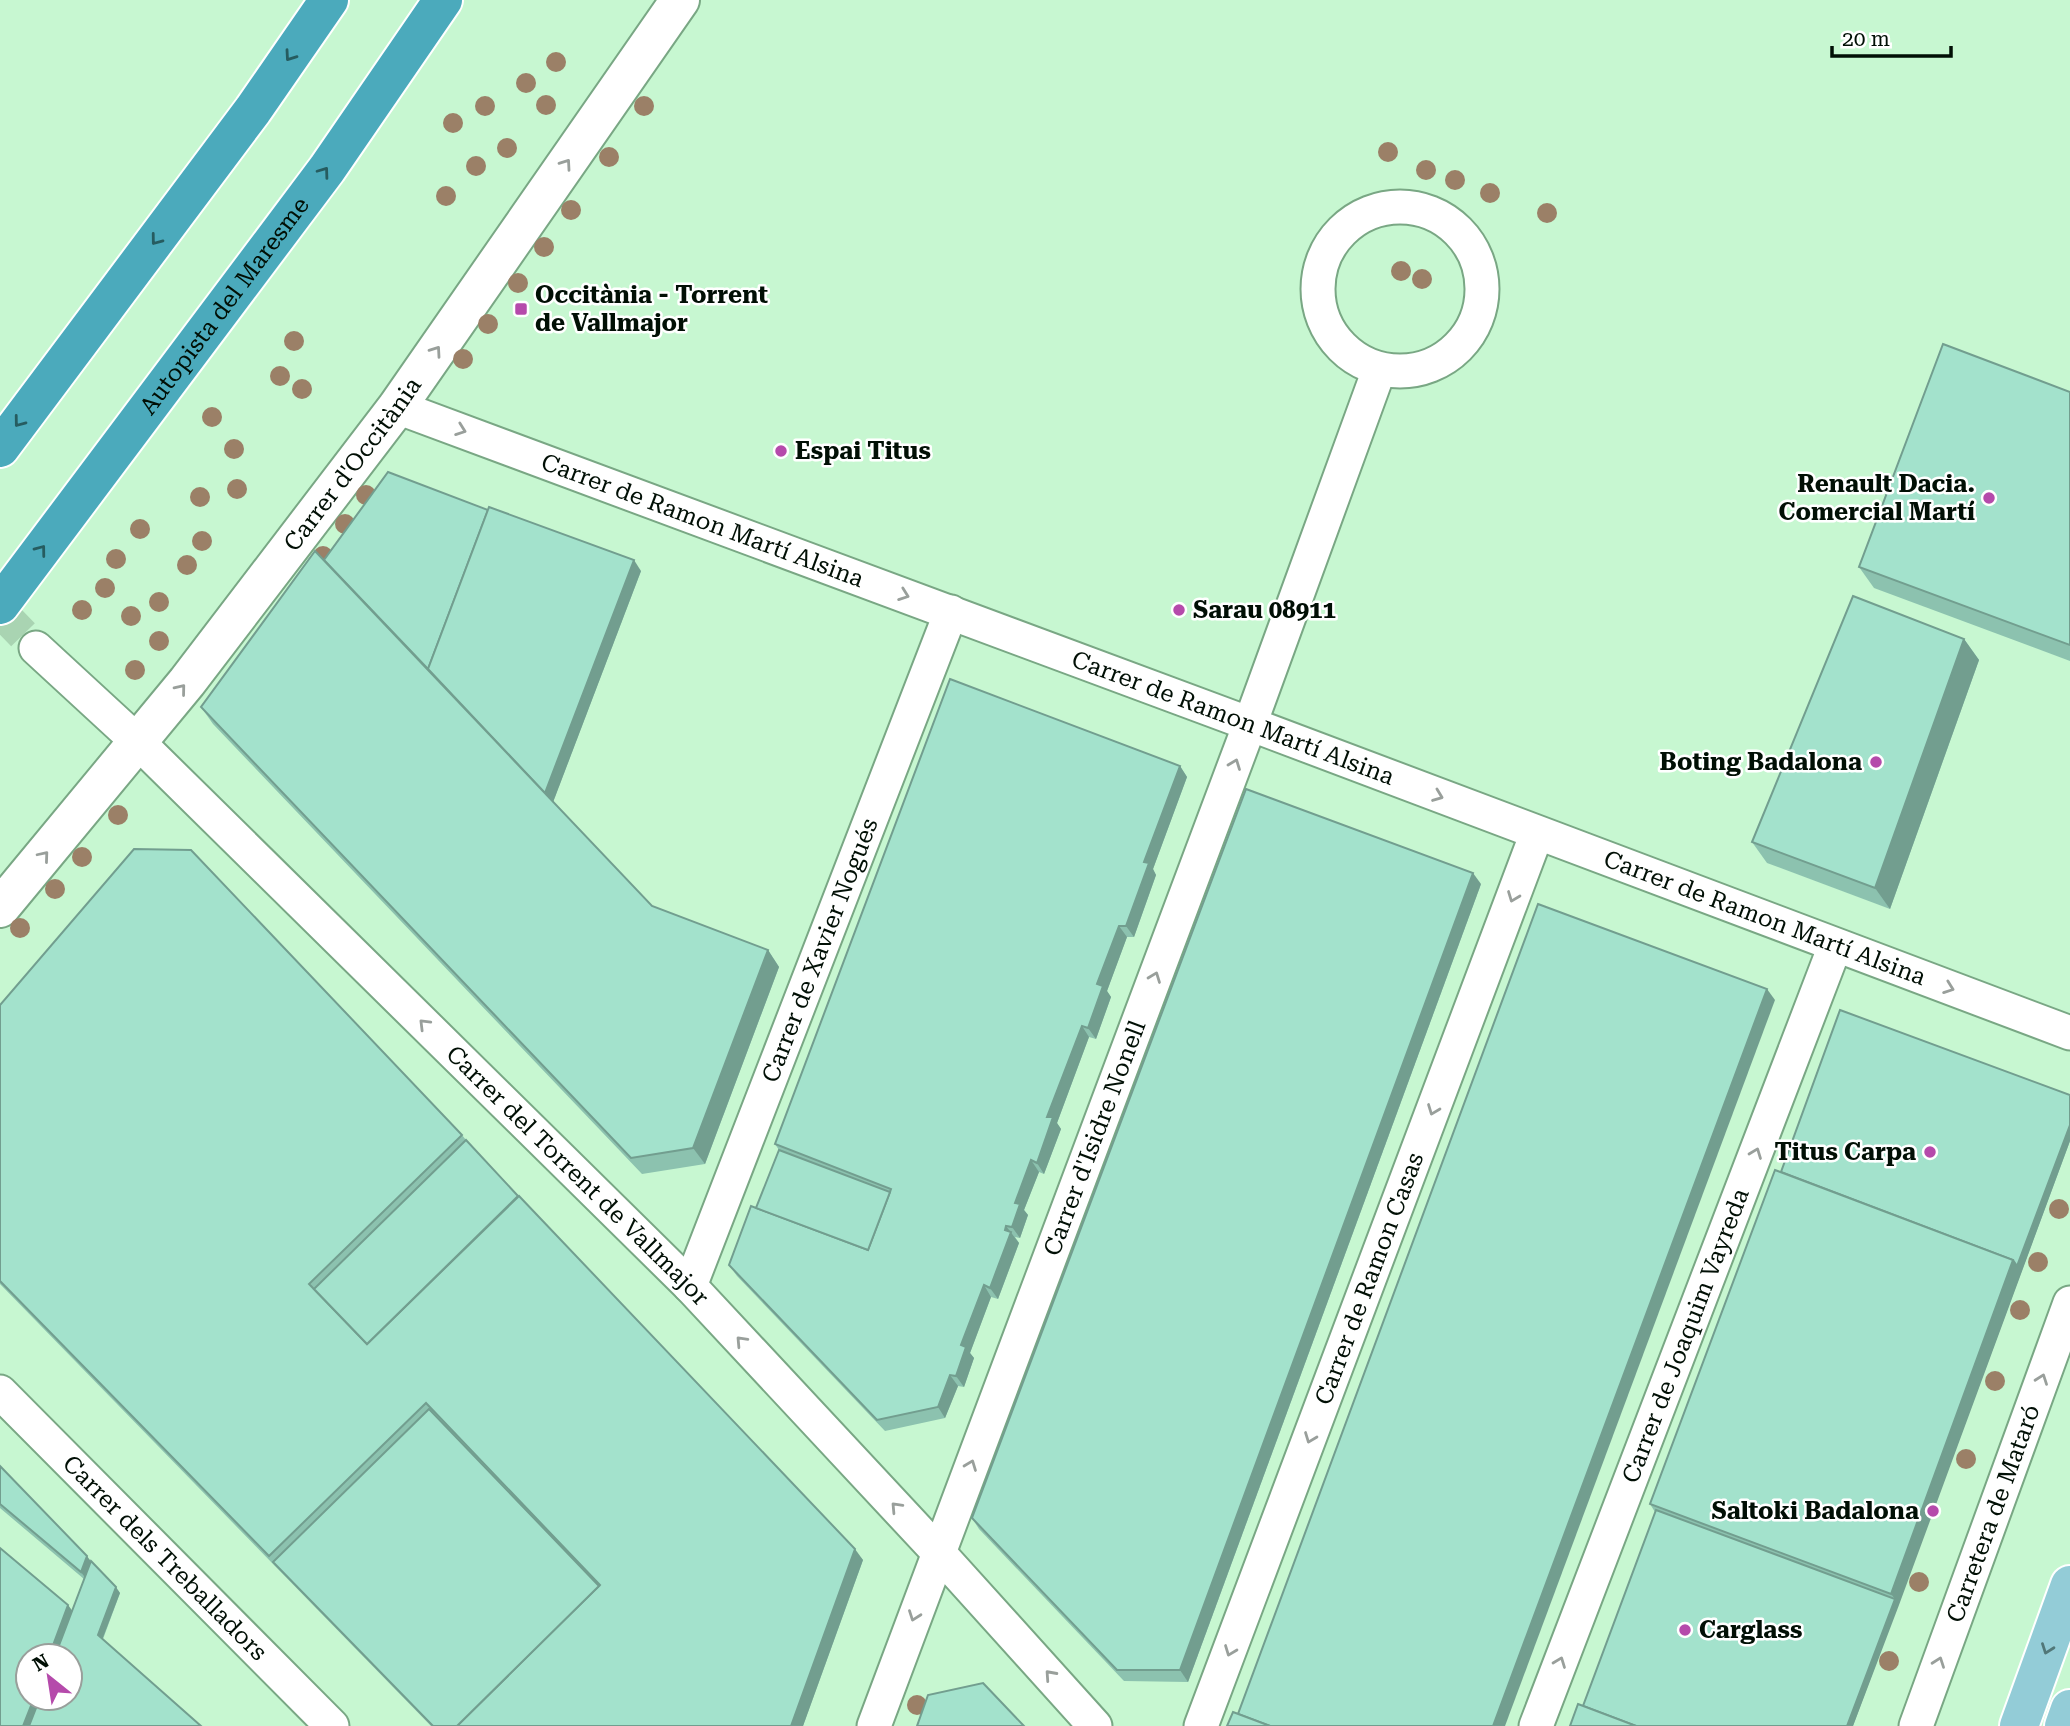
<svg xmlns="http://www.w3.org/2000/svg" width="2070" height="1726" font-family="'Roboto Serif',serif">
<style>
.lines{fill:none;stroke-linecap:round;stroke-linejoin:round}
.minor-tunnel{stroke:#a9d4b2;stroke-width:33;stroke-dasharray:33 17;stroke-linecap:butt}
.minor-casing{stroke:#79a784;stroke-width:37}
.tertiary-casing{stroke:#79a784;stroke-width:42}
.primary-casing{stroke:#fff;stroke-width:42}
.motorway-casing{stroke:#fff;stroke-width:42}
.minor{stroke:#fff;stroke-width:33}
.tertiary{stroke:#fff;stroke-width:38}
.primary{stroke:#93ccd7;stroke-width:38}
.motorway{stroke:#4baabc;stroke-width:38}
.tree{fill:#9b8067}
.wall{fill:#8cc2af}
.shaded-wall{fill:#729e8f}
.building{fill:#a3e2cc;stroke:#729e8f;stroke-width:2}
.oneway{stroke:#265c60}
.oneway2{stroke:#999f9b}
.oneway3{stroke:#517778}
.poi-dot{fill:#b54aab;stroke:#fff;stroke-width:2.5}
.labels{text-anchor:middle;stroke-width:5;stroke-linejoin:round;paint-order:stroke}
.poi-label{font-size:24px;font-weight:bold;fill:#010f05;stroke:#fff;text-anchor:start}
.street-label{font-size:24px;fill:#010f05;stroke:#fff}
</style>
<rect width="100%" height="100%" fill="#c7f7d1"/>
<g class="lines">
<!-- minor-tunnel -->
<path class="minor-tunnel" d="M0,611L36,648"/>
<defs>
<g id="minor">
<circle cx="1400" cy="289" r="82"/>
<path id="s1" d="M397,407L1250,724L2070,1033"/>
<path id="s2" d="M36,648L138,742L690,1286L938,1552L1095,1726"/>
<path id="s3" d="M690,1286L951,612"/>
<path id="s4" d="M0,1392L332,1726"/>
<path id="s5" d="M874,1726L1250,724L1379,370"/>
<path id="s6" d="M1201,1726L1537,833"/>
<path id="s7" d="M1536,1726L1835,946"/>
<path id="s8" d="M1916,1726L2070,1303"/>
</g>
<g id="tertiary">
<path id="s9" d="M0,908L187,682L397,407L680,0"/>
</g>
<g id="primary">
<path d="M2019,1726L2070,1585"/>
<path d="M2064,1726L2070,1709"/>
</g>
<g id="motorway">
<path d="M0,448L253,110L329,0"/>
<path id="s10" d="M0,605L327,169L443,0"/>
</g>
</defs>
<!-- minor casing -->
<use href="#minor" class="minor-casing"/>
<!-- tertiary casing -->
<use href="#tertiary" class="tertiary-casing"/>
<!-- primary casing -->
<use href="#primary" class="primary-casing"/>
<!-- motorway casing -->
<use href="#motorway" class="motorway-casing"/>
<!-- minor -->
<use href="#minor" class="minor"/>
<!-- tertiary -->
<use href="#tertiary" class="tertiary"/>
<!-- primary -->
<use href="#primary" class="primary"/>
<!-- motorway -->
<use href="#motorway" class="motorway"/>
</g>
<!-- trees -->
<g class="tree">
<circle cx="556" cy="62" r="10"/>
<circle cx="526" cy="83" r="10"/>
<circle cx="546" cy="105" r="10"/>
<circle cx="485" cy="106" r="10"/>
<circle cx="644" cy="106" r="10"/>
<circle cx="453" cy="123" r="10"/>
<circle cx="507" cy="148" r="10"/>
<circle cx="1388" cy="152" r="10"/>
<circle cx="609" cy="157" r="10"/>
<circle cx="476" cy="166" r="10"/>
<circle cx="1426" cy="170" r="10"/>
<circle cx="1455" cy="180" r="10"/>
<circle cx="1490" cy="193" r="10"/>
<circle cx="446" cy="196" r="10"/>
<circle cx="571" cy="210" r="10"/>
<circle cx="1547" cy="213" r="10"/>
<circle cx="544" cy="247" r="10"/>
<circle cx="1401" cy="271" r="10"/>
<circle cx="1422" cy="279" r="10"/>
<circle cx="518" cy="283" r="10"/>
<circle cx="488" cy="324" r="10"/>
<circle cx="294" cy="341" r="10"/>
<circle cx="463" cy="359" r="10"/>
<circle cx="280" cy="376" r="10"/>
<circle cx="302" cy="389" r="10"/>
<circle cx="212" cy="417" r="10"/>
<circle cx="234" cy="449" r="10"/>
<circle cx="237" cy="489" r="10"/>
<circle cx="366" cy="495" r="10"/>
<circle cx="200" cy="497" r="10"/>
<circle cx="345" cy="524" r="10"/>
<circle cx="140" cy="529" r="10"/>
<circle cx="202" cy="541" r="10"/>
<circle cx="323" cy="556" r="10"/>
<circle cx="116" cy="559" r="10"/>
<circle cx="187" cy="565" r="10"/>
<circle cx="105" cy="588" r="10"/>
<circle cx="159" cy="602" r="10"/>
<circle cx="82" cy="610" r="10"/>
<circle cx="131" cy="616" r="10"/>
<circle cx="159" cy="641" r="10"/>
<circle cx="135" cy="670" r="10"/>
<circle cx="118" cy="815" r="10"/>
<circle cx="82" cy="857" r="10"/>
<circle cx="55" cy="889" r="10"/>
<circle cx="20" cy="928" r="10"/>
<circle cx="2059" cy="1209" r="10"/>
<circle cx="2038" cy="1262" r="10"/>
<circle cx="2020" cy="1310" r="10"/>
<circle cx="1995" cy="1381" r="10"/>
<circle cx="1966" cy="1459" r="10"/>
<circle cx="1919" cy="1582" r="10"/>
<circle cx="1889" cy="1661" r="10"/>
<circle cx="917" cy="1705" r="10"/>
</g>
<!-- wall -->
<g class="wall">
<path d="M2070,392V661L1874,588L1859,567Z"/>
<path d="M641,571L553,802L652,906L768,950L779,967L705,1164L642,1174L213,724L201,707Z"/>
<path d="M1964,639L1979,660L1890,909L1767,863L1752,842Z"/>
<path d="M1180,766L1187,777L1153,869L1156,875L1134,937H1127L1107,991L1111,997L1096,1039L1089,1037L1057,1123L1061,1129L1044,1174L1039,1172L1024,1210L1028,1215L1020,1238L1015,1237L1019,1243L998,1299L991,1297L970,1353L974,1358L964,1387L958,1386L945,1418L885,1431L737,1276L729,1265L756,1208L779,1150L775,1144Z"/>
<path d="M1481,884L1188,1682L1124,1681L979,1529L972,1518Z"/>
<path d="M0,1005L462,1135L466,1140L863,1560L803,1726H431L0,1284Z"/>
<path d="M2070,1095V1141L1853,1726H1570L1583,1706L1655,1512L1650,1504L1781,1172Z"/>
<path d="M0,1466L120,1593L103,1639L0,1726L68,1605L72,1611L84,1579L0,1508Z"/>
</g>
<!-- shaded-wall -->
<g class="shaded-wall">
<path d="M634,560L641,571L552,805L544,794Z"/>
<path d="M1964,639L1979,660L1890,909L1875,888Z"/>
<path d="M1180,766L1187,777L1153,869L1156,875L1134,937L1126,926L1144,862Z"/>
<path d="M1473,873L1481,884L1188,1682L1180,1670Z"/>
<path d="M1119,926L1127,937L1107,991L1111,997L1096,1039L1088,1028L1097,984Z"/>
<path d="M768,950L779,967L705,1164L693,1148Z"/>
<path d="M1767,989L1775,1000L1505,1726H1493Z"/>
<path d="M1082,1026L1089,1037L1057,1123L1061,1129L1044,1174L1037,1163L1047,1117Z"/>
<path d="M2070,1125V1141L1899,1605L1853,1726H1847L1895,1599L1891,1594L2013,1260Z"/>
<path d="M1031,1160L1039,1172L1024,1210L1028,1215L1020,1238L1012,1227L1015,1203Z"/>
<path d="M1006,1226L1019,1243L998,1299L990,1288Z"/>
<path d="M984,1285L991,1297L970,1353L974,1358L964,1387L956,1376L961,1345Z"/>
<path d="M950,1375L958,1386L945,1418L938,1407Z"/>
<path d="M855,1549L863,1560L803,1726H791Z"/>
<path d="M87,1556L95,1567L89,1583L81,1572Z"/>
<path d="M116,1587L120,1593L102,1640L98,1635Z"/>
<path d="M68,1605L76,1616L61,1656H49Z"/>
<path d="M34,1698H46L35,1726H23Z"/>
</g>
<!-- building -->
<g class="building">
<path d="M1943,344L2070,392V645L1859,567Z"/>
<path d="M388,472L488,510L428,669L324,560Z"/>
<path d="M489,507L634,560L545,793L428,669Z"/>
<path d="M315,551L652,906L768,950L693,1148L631,1158L201,707Z"/>
<path d="M1853,596L1964,639L1875,888L1752,842Z"/>
<path d="M950,679L1180,766L1144,862L1149,863L1126,926H1119L1097,984L1103,986L1088,1028L1082,1026L1047,1117H1053L1037,1163L1031,1160L1015,1203L1020,1204L1012,1227L1006,1226L1005,1230L1011,1232L990,1288L984,1285L961,1345L966,1347L956,1376L950,1375L938,1407L877,1420L729,1265L751,1206L868,1250L891,1189L775,1144Z"/>
<path d="M1246,789L1473,873L1180,1670H1117L972,1518Z"/>
<path d="M134,849L191,850L462,1135L309,1284L367,1344L519,1196L855,1549L791,1726H457L600,1585L426,1403L269,1556L0,1281V1005Z"/>
<path d="M1538,904L1767,989L1493,1726H1270L1238,1714Z"/>
<path d="M1840,1010L2070,1095V1125L2017,1266L2013,1260L1781,1172Z"/>
<path d="M466,1140L518,1196L367,1344L314,1289Z"/>
<path d="M779,1150L890,1192L868,1250L756,1208Z"/>
<path d="M1775,1170L2013,1260L1891,1594L1650,1504Z"/>
<path d="M429,1409L599,1586L457,1726H433L273,1562Z"/>
<path d="M0,1466L87,1556L81,1572L0,1504Z"/>
<path d="M1656,1510L1895,1599L1847,1726H1636L1583,1706Z"/>
<path d="M0,1548L68,1605L49,1656H28V1698H34L23,1726H0Z"/>
<path d="M91,1561L116,1587L98,1635L201,1726H29L40,1698H70V1656H55Z"/>
<path d="M983,1683L1024,1726H917L928,1695Z"/>
<path d="M1578,1704L1636,1726H1570Z"/>
<path d="M1233,1712L1270,1726H1227Z"/>
</g>
<!-- one-way arrows -->
<defs><path id="oneway-chevron" d="M-2-3.5L2.5 0L-2 3.5" fill="none" stroke-width="1.6" stroke-linecap="round" stroke-linejoin="round" transform="scale(1.75)"/></defs>
<g class="oneway">
<use href="#oneway-chevron" transform="translate(290 56) rotate(125)"/>
<use href="#oneway-chevron" transform="translate(324 172) rotate(-54)"/>
<use href="#oneway-chevron" transform="translate(156 240) rotate(127)"/>
<use href="#oneway-chevron" transform="translate(19 422) rotate(127)"/>
<use href="#oneway-chevron" transform="translate(41 550) rotate(-53)"/>
</g>
<g class="oneway2">
<use href="#oneway-chevron" transform="translate(566 164) rotate(-55)"/>
<use href="#oneway-chevron" transform="translate(436 351) rotate(-55)"/>
<use href="#oneway-chevron" transform="translate(461 430) rotate(20)"/>
<use href="#oneway-chevron" transform="translate(904 595) rotate(20)"/>
<use href="#oneway-chevron" transform="translate(181 689) rotate(-51)"/>
<use href="#oneway-chevron" transform="translate(1235 764) rotate(-69)"/>
<use href="#oneway-chevron" transform="translate(1438 796) rotate(21)"/>
<use href="#oneway-chevron" transform="translate(44 856) rotate(-50)"/>
<use href="#oneway-chevron" transform="translate(1513 897) rotate(111)"/>
<use href="#oneway-chevron" transform="translate(1155 977) rotate(-69)"/>
<use href="#oneway-chevron" transform="translate(1949 988) rotate(20)"/>
<use href="#oneway-chevron" transform="translate(424 1024) rotate(-135)"/>
<use href="#oneway-chevron" transform="translate(1433 1110) rotate(111)"/>
<use href="#oneway-chevron" transform="translate(1756 1153) rotate(-69)"/>
<use href="#oneway-chevron" transform="translate(741 1341) rotate(-133)"/>
<use href="#oneway-chevron" transform="translate(2042 1379) rotate(-70)"/>
<use href="#oneway-chevron" transform="translate(1310 1438) rotate(111)"/>
<use href="#oneway-chevron" transform="translate(971 1465) rotate(-69)"/>
<use href="#oneway-chevron" transform="translate(896 1507) rotate(-133)"/>
<use href="#oneway-chevron" transform="translate(914 1616) rotate(110)"/>
<use href="#oneway-chevron" transform="translate(1230 1651) rotate(111)"/>
<use href="#oneway-chevron" transform="translate(1560 1662) rotate(-69)"/>
<use href="#oneway-chevron" transform="translate(1939 1662) rotate(-70)"/>
<use href="#oneway-chevron" transform="translate(1050 1675) rotate(-132)"/>
</g>
<use class="oneway3" href="#oneway-chevron" transform="translate(2047 1649) rotate(110)"/>
<!-- markers -->
<g class="poi-dot">
<rect x="514" y="302" width="14" height="14" rx="3.5"/>
<circle cx="781" cy="451" r="7"/>
<circle cx="1989" cy="498" r="7"/>
<circle cx="1179" cy="610" r="7"/>
<circle cx="1876" cy="762" r="7"/>
<circle cx="1930" cy="1152" r="7"/>
<circle cx="1933" cy="1511" r="7"/>
<circle cx="1685" cy="1630" r="7"/>
</g>
<g class="labels">
<!-- poi labels -->
<g class="poi-label">
<text x="535" y="303">Occitània - Torrent<tspan x="535" dy="28">de Vallmajor</tspan></text>
<text x="795" y="459">Espai Titus</text>
<text x="1975" y="492" text-anchor="end">Renault Dacia.<tspan x="1975" dy="28">Comercial Martí</tspan></text>
<text x="1193" y="618">Sarau 08911</text>
<text x="1862" y="770" text-anchor="end">Boting Badalona</text>
<text x="1916" y="1160" text-anchor="end">Titus Carpa</text>
<text x="1919" y="1519" text-anchor="end">Saltoki Badalona</text>
<text x="1699" y="1638">Carglass</text>
</g>
<!-- street labels -->
<g class="street-label">
<text dy="8" stroke="none"><textPath href="#s10" startOffset="374">Autopista del Maresme</textPath></text>
<text dy="8" stroke="none"><textPath href="#s9" startOffset="567">Carrer d'Occitània</textPath></text>
<text dy="8" stroke="none"><textPath href="#s1" startOffset="326">Carrer de Ramon Martí Alsina</textPath></text>
<text dy="8" stroke="none"><textPath href="#s1" startOffset="892">Carrer de Ramon Martí Alsina</textPath></text>
<text dy="8" stroke="none"><textPath href="#s1" startOffset="1460">Carrer de Ramon Martí Alsina</textPath></text>
<text dy="8" stroke="none"><textPath href="#s3" startOffset="360">Carrer de Xavier Nogués</textPath></text>
<text dy="8" stroke="none"><textPath href="#s5" startOffset="628">Carrer d'Isidre Nonell</textPath></text>
<text dy="8" stroke="none"><textPath href="#s2" startOffset="756">Carrer del Torrent de Vallmajor</textPath></text>
<text dy="8" stroke="none"><textPath href="#s6" startOffset="478">Carrer de Ramon Casas</textPath></text>
<text dy="8" stroke="none"><textPath href="#s7" startOffset="418">Carrer de Joaquim Vayreda</textPath></text>
<text dy="8" stroke="none"><textPath href="#s8" startOffset="226">Carretera de Mataró</textPath></text>
<text dy="8" stroke="none"><textPath href="#s4" startOffset="234">Carrer dels Treballadors</textPath></text>
</g>
</g>
<!-- north arrow -->
<g transform="translate(49 1677) rotate(330)"><circle r="33" fill="#ffffff" stroke="#999f9b" stroke-width="2"/>
<path d="M0-5L12 26L0 18L-12 26Z" fill="#b54aab"/>
<text y="-10" font-size="19" font-weight="bold" text-anchor="middle" fill="#010f05">N</text>
</g>
<!-- scale -->
<path d="M1832 46v10h119v-10" fill="none" stroke="#010f05" stroke-width="3.5"/>
<text x="1842" y="46" font-size="21" fill="#010f05" stroke="#ffffff" stroke-width="5" paint-order="stroke">20 m</text>
</svg>
